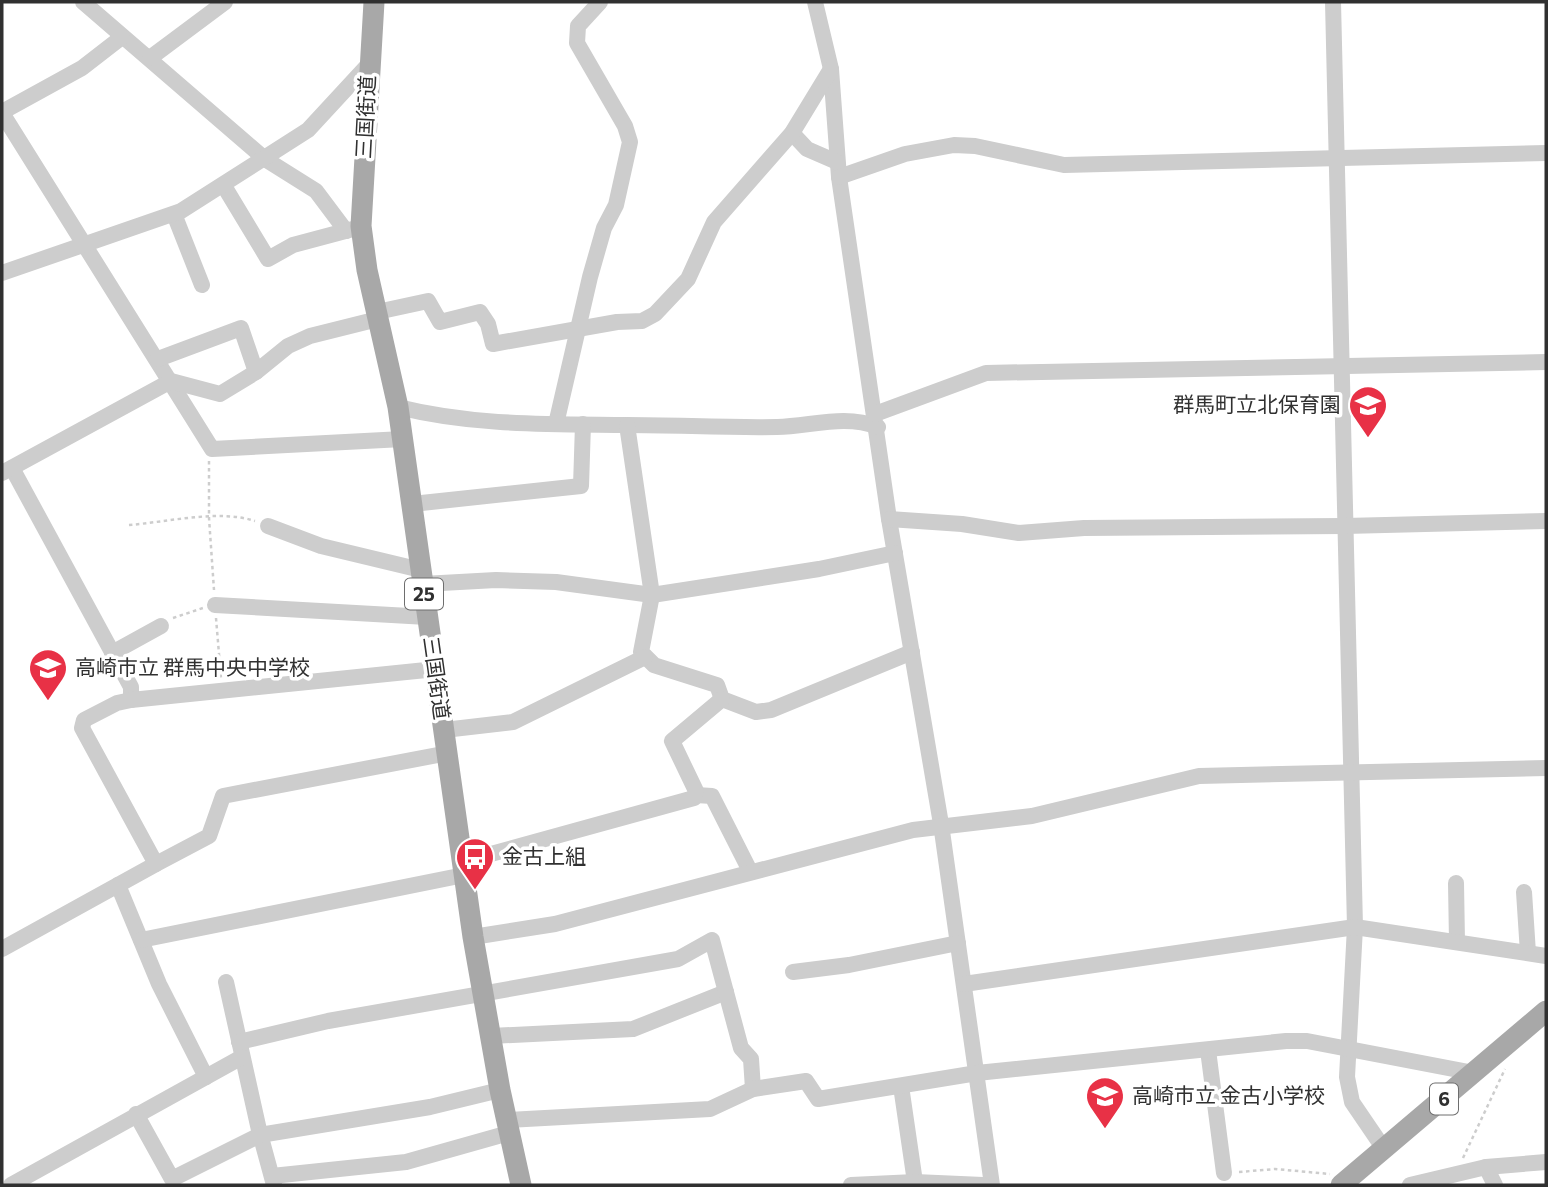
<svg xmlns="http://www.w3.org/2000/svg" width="1548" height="1187" font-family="Commissioner,'Noto Sans JP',sans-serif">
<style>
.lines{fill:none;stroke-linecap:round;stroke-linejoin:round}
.path{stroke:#cdcdcd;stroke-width:2.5;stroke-dasharray:3.5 3.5;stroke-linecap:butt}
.minor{stroke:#cdcdcd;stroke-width:16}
.major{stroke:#a8a8a8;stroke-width:21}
.labels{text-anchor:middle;stroke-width:7;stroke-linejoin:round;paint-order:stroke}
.shield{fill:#fff;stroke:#6e6e6e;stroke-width:2}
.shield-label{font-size:19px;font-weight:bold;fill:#303030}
.street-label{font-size:21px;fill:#303030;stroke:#fff}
.poi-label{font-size:21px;fill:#303030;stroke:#fff;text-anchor:start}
</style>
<rect width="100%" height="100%" fill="#fff"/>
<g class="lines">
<!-- path -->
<g class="path">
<path d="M209,461V518L214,590"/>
<path d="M129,525C168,522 219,509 255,521"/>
<path d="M173,618L203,608"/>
<path d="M216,618L221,678"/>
<path d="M1463,1158L1505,1069"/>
<path d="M1239,1172L1275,1169L1330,1174"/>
</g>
<!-- minor -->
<g class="minor">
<path d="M83,2L265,159L316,191L346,231"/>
<path d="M815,2L831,69L839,177L889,519L941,824L992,1185"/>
<path d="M1333,2L1355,927L1347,1077L1352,1102L1384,1149"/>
<path d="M150,58L225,2"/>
<path d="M2,112L82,68L122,37"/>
<path d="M2,113L212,449L403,439"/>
<path d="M792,133L807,149L837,162"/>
<path d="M839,177L905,154L954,145L975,146L1064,165L1546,153"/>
<path d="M224,186L268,259L293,245L353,229"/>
<path d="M174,214L202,285"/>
<path d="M2,273L181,211L308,130L369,64"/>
<path d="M377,312L428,301L440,322L480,312L488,324L493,344L617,322L642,321L655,314L688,279L714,222L792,133L831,69"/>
<path d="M158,359L241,328L256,372"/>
<path d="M398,407C474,426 550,424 627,425C677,425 728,428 777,427C812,426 845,414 878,427"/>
<path d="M875,414L986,373L1546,362"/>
<path d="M556,424L590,277L604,228L616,205L630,142L625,126L577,43L578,26L600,2"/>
<path d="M627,425L652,595L641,652L654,665L717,685L722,699L756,712L771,710L912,652"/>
<path d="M12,468L131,687V700"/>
<path d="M2,473L171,381L220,394L256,372L288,346L310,336L378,319"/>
<path d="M412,504L581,486L583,424"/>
<path d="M889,519L962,524L1019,533L1084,528L1345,526L1546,521"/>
<path d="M268,526L321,546L421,570"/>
<path d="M423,584L496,580L556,582L652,595L819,569L895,553"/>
<path d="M215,605L427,617"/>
<path d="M112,653L161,626"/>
<path d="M444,730L513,722L645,657"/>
<path d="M696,795L712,796L750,871"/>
<path d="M462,862L694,798L696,791L672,741L722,699"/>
<path d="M156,864L209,836L223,796L448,753"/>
<path d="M1456,883L1457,942"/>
<path d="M118,885L159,984L206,1077"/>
<path d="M1524,892L1528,953"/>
<path d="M473,937L555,924L913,830L1032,816L1199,776L1546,768"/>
<path d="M141,940L464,875"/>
<path d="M2,949L156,864L82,728L84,720L117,703L131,700L436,669"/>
<path d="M793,972L849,965L958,943"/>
<path d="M226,982L259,1130L274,1185"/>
<path d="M964,984L1355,927L1546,956"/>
<path d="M491,1036L633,1029L726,992"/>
<path d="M239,1042L328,1021L678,959L712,940L741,1048L751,1059L753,1089"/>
<path d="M1208,1050L1224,1173"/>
<path d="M901,1086L915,1182"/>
<path d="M136,1114L172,1179L260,1135L430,1107L500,1090"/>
<path d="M506,1120L710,1109L753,1089L806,1081L818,1099L977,1073L1286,1041H1307L1474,1073"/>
<path d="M1486,1167L1495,1185"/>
<path d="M272,1176L406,1162L509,1133"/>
<path d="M11,1185L242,1057"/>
<path d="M851,1185L915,1182L983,1185"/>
<path d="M1410,1185L1486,1167L1546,1162"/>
</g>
<!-- major -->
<g class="major">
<path d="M374,2L361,226L367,270L398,407L473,937L500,1090L521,1185"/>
<path d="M1341,1185L1546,1011"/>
</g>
</g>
<!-- icons -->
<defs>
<symbol id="school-pin" viewBox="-11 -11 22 30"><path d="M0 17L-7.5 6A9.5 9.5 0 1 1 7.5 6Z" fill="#e83146" stroke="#fff"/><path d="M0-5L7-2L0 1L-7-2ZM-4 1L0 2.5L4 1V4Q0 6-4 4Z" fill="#fff"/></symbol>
<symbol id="bus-pin" viewBox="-11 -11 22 30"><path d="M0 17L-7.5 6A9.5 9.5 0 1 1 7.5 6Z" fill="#e83146" stroke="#fff"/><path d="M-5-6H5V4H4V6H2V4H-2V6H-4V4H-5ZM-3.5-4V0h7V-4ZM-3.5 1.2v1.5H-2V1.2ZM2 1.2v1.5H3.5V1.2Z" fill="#fff"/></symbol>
</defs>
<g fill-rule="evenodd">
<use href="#school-pin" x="1346" y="383" width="44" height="60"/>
<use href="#school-pin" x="26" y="646" width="44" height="60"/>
<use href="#bus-pin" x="453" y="835" width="44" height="60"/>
<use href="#school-pin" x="1083" y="1074" width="44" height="60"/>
</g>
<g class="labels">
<!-- shield labels -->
<g class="shield">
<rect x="405" y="578.5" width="38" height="31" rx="5"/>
<rect x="1430" y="1083.5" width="28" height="31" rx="5"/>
</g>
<g class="shield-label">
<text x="424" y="601">25</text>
<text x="1444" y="1106">6</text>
</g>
<!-- street labels -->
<g class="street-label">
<text transform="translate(366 117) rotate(-87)" y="7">三国街道</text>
<text transform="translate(436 678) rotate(82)" y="7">三国街道</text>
</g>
<!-- poi labels -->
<g class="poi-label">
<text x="1341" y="412" text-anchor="end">群馬町立北保育園</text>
<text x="75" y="675">高崎市立 群馬中央中学校</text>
<text x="502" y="864">金古上組</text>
<text x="1132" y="1103">高崎市立 金古小学校</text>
</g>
</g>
<!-- border -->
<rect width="1548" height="1187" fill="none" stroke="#303030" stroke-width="7"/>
</svg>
